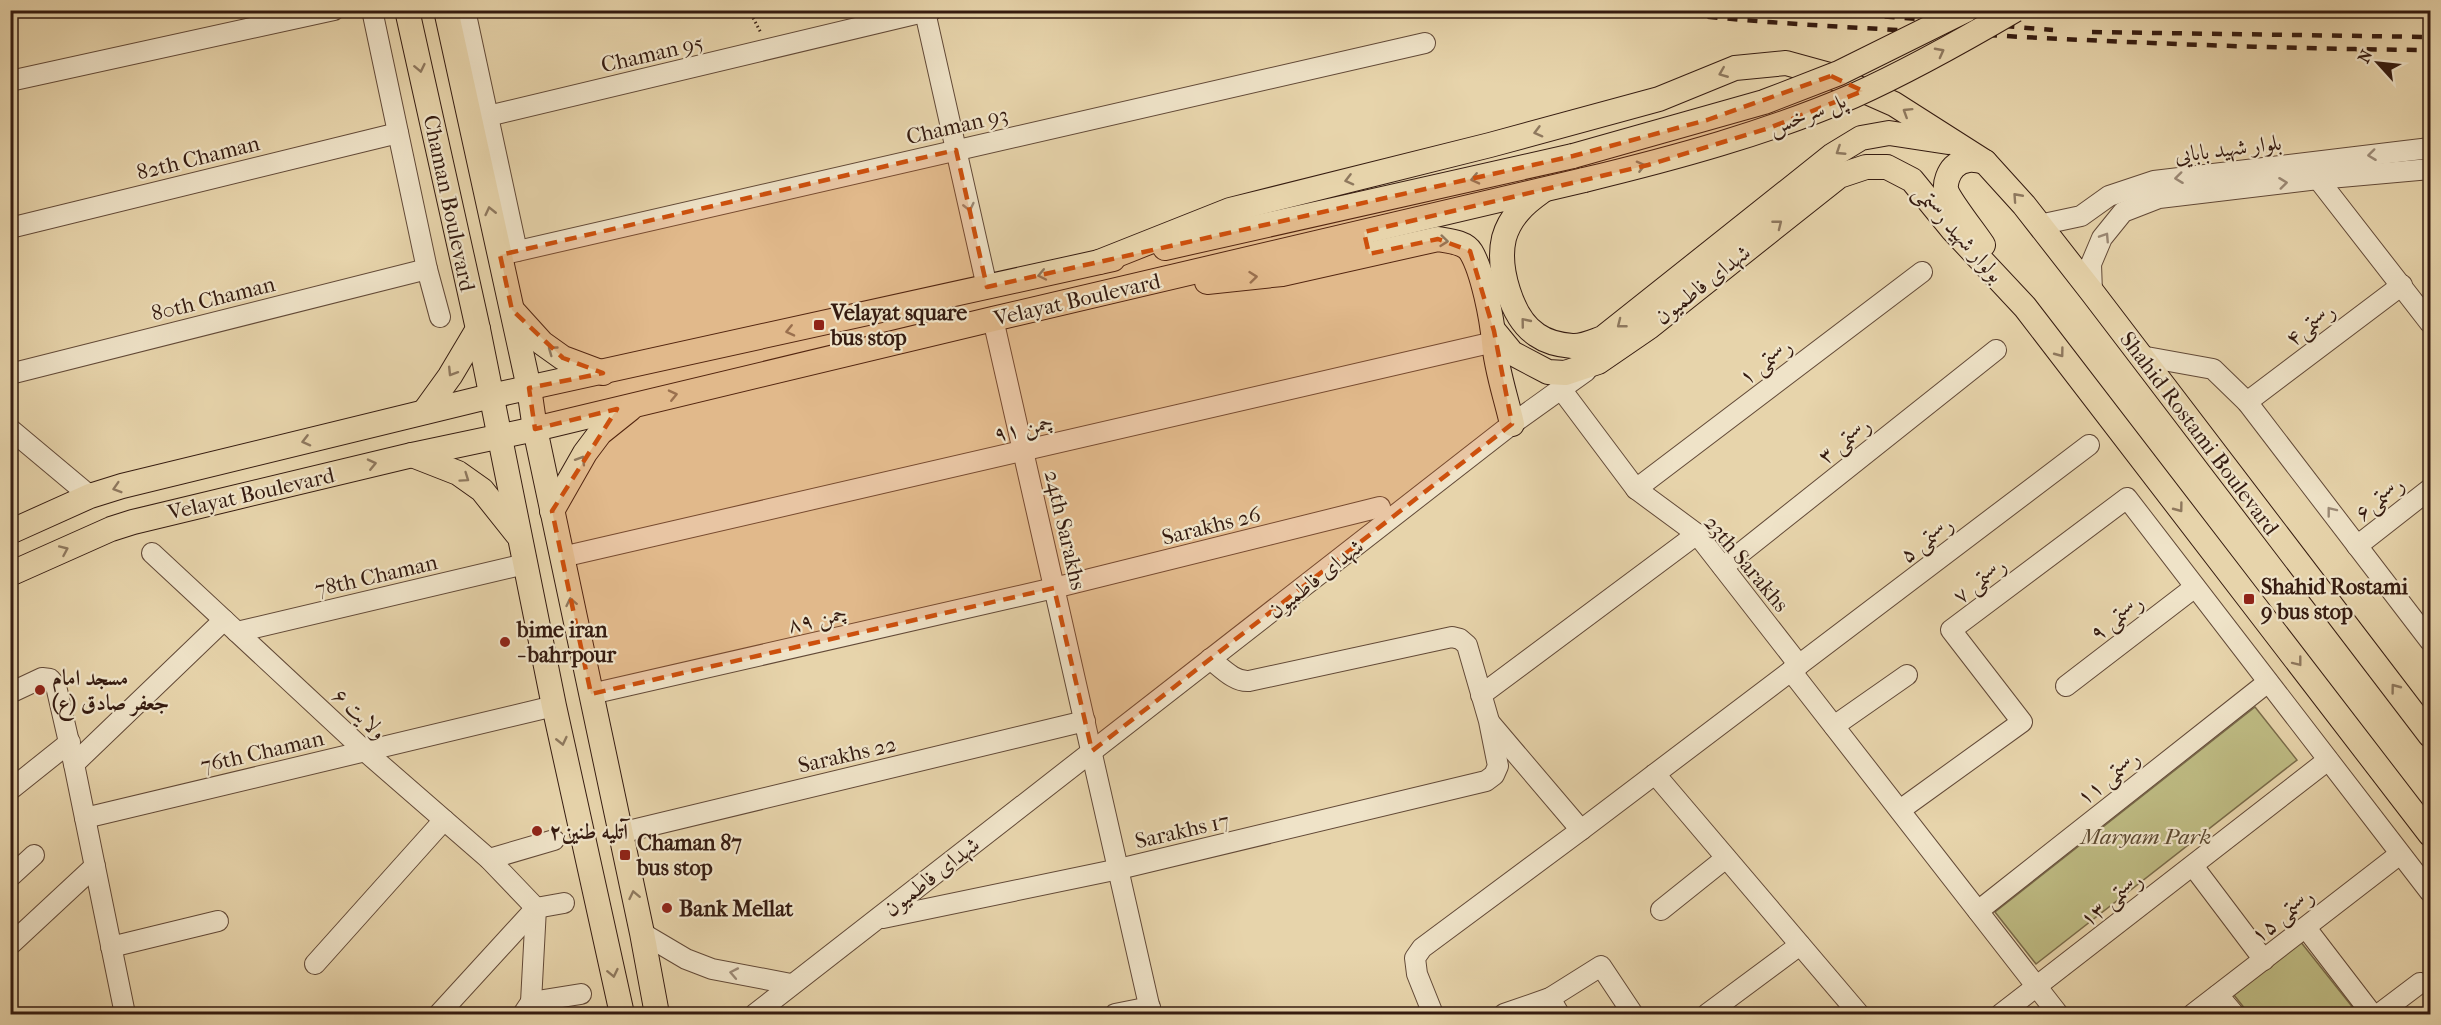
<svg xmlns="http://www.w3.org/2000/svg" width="2441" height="1025" font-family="'IM FELL French Canon',Amiri,serif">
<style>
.green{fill:#bebb83;stroke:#7a6b4a;stroke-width:1.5}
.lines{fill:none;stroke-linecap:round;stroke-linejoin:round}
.minor-casing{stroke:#624937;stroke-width:22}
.major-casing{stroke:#351b10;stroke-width:26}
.path{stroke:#351b10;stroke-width:3;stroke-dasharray:1.5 3;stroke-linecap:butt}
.minor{stroke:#efe3c8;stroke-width:20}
.major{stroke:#e7d4ab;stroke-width:24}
.rail{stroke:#351b10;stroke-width:4.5;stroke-dasharray:10 10;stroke-linecap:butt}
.major-bridge-casing{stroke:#351b10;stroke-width:26;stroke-linecap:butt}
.major-bridge{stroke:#e7d4ab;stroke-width:24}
.oneway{stroke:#8e785e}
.oneway2{stroke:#9b8975}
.marked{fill:#cd500d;fill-opacity:0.2;stroke:#cd500d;stroke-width:4.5;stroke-dasharray:12 8;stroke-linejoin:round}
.poi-dot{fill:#8f2418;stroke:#efe3c8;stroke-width:2}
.labels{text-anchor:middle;stroke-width:4.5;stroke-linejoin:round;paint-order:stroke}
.street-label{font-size:22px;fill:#351b10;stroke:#efe3c8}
.poi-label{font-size:22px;font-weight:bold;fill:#351b10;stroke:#efe3c8;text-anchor:start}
.park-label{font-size:22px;font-style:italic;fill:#5e4b32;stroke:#efe3c8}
</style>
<rect width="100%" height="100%" fill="#e7d4ab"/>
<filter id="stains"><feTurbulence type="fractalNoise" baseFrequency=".00333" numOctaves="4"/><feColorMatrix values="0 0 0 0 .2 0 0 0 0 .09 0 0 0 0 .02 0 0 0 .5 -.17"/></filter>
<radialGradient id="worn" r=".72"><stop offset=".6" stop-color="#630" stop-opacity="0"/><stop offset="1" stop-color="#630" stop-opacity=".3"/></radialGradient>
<!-- green -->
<g class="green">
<path d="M2255,707L2297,760L2036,964L1995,912Z"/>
<path d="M2300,941L2358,1014H2249L2234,995Z"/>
</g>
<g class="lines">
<defs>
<g id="minor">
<path d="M372,10L427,269L440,317"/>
<path d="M465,10L517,251"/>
<path d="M925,12L987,287"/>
<path d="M10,81L334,10"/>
<path d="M488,116L932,10"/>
<path d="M2318,179L2430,323"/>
<path d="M2039,225L2081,216L2109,196L2154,181L2430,148"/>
<path d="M10,228L398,133"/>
<path d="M500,255L1425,43"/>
<path d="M2092,292L2091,264L2102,238L2123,212L2159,198L2318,179L2430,169"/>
<path d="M993,319L1151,1014"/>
<path d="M2141,356L2213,369L2247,402L2430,641"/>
<path d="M10,374L427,269"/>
<path d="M1561,389L1636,489L1697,534L1799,665"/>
<path d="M2247,402L2402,285"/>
<path d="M10,429L90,496"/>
<path d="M1636,489L1922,272"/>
<path d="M2357,546L2430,489"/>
<path d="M152,553L366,752L489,859L536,908"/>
<path d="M562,557L1494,342"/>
<path d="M1723,567L1996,350"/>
<path d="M237,632L525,564"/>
<path d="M1791,671L2058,1014"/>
<path d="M2066,686L2195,587"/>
<path d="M10,693L42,678L50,679L56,686L74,764L125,1014"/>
<path d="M591,694L1054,588L1380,507"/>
<path d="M1481,695L1697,534"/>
<path d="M1490,723L1581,830"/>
<path d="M1834,726L1907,675"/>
<path d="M74,764L224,620"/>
<path d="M1655,774L1859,1014"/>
<path d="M10,790L70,742"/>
<path d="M1900,810L2022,722L1951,630L2127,498L2430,892"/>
<path d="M85,818L554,706"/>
<path d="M620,833L1085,721"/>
<path d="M489,859L554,840"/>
<path d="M2193,866L2264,960"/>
<path d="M10,877L34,855"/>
<path d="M536,908L564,903"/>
<path d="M1661,910L1726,858"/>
<path d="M1978,911L2268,682"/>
<path d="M883,918L1119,869L1486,781L1494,775L1498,766L1489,721L1467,645L1460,639L1452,637L1249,681C1234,682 1222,668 1210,659"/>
<path d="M2306,928L2372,1014"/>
<path d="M642,933L686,959L712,969L791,984"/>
<path d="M10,945L95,866"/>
<path d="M111,947L218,921"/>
<path d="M315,964L444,820"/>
<path d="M2218,995L2234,1014"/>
<path d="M1550,998L1559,1014"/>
<path d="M531,1002L536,908"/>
<path d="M439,1014L536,908"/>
<path d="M523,1014L531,1002L581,994"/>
<path d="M755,1014L1512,424L1586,371"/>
<path d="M1115,1014L1150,1007"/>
<path d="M1433,1014L1417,974L1415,958L1422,948L1581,830L2089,445"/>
<path d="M1504,1014L1550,998L1601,966L1633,1014"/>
<path d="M1707,1014L1800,945"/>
<path d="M2001,1014L2328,760"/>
<path d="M2193,1014L2400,854"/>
<path d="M2379,1014L2420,983"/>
</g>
<g id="major">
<path d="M407,10L478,329L554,706L622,1014"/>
<path d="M446,10L529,388L535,429L642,933L657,1014"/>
<path d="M1541,192C1524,204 1510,217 1504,238C1497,267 1511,318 1537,335C1547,342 1560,345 1572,346C1582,347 1594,341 1603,338L1833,155L1861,138L1889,133L1948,142"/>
<path d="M1983,245C1976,234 1948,199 1946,189C1945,182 1949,172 1954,167C1963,158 1974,159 1985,162"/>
<path d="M1165,248L1573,156"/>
<path d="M1099,262L1230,210L1490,145L1659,99L1735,68L1786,63L1826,74L1894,104L1985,162L2024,205L2092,292L2430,735"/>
<path d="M1207,282L1282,274L1438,239C1449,241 1465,242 1471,252C1483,272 1492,319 1494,342C1496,369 1506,397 1512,424"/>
<path d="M513,311L542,343L563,358L603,373"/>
<path d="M1494,331L1512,353L1548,372L1565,373L1598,362L1649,327L1839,176L1866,167H1887L1912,180L1952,229L2025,307L2430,834"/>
<path d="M424,412L450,376L478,329"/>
<path d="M412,455L458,473L482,490L517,534"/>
<path d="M552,511L585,453L600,433L630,409"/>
<path d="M10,532L90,496L122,486L491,396L1113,259"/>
<path d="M10,574L111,529L133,522L412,455L535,429L993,319L1584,180"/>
</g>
</defs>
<!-- minor casing -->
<use href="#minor" class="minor-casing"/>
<!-- major casing -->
<use href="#major" class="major-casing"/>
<!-- path -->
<path class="path" d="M749,10L761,33"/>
<!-- minor -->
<use href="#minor" class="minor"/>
<!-- major -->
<use href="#major" class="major"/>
<!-- rail -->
<g class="rail">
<path d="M1648,10C1748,23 1850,27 1950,33C2110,42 2270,49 2430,50"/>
<path d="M1805,10L2053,30"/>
<path d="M2092,32L2430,37"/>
</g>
<defs>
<g id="major-bridge">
<path d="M1573,156L1764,102L1839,73L1966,10"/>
<path d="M1584,180C1675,158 1767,133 1853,96C1909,71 1962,41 2015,10"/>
</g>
</defs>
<!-- major-bridge casing -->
<use href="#major-bridge" class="major-bridge-casing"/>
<!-- major-bridge -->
<use href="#major-bridge" class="major-bridge"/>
</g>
<!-- one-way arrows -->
<defs><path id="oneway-chevron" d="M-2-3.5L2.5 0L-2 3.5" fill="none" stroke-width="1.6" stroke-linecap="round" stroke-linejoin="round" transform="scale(1.5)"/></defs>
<g class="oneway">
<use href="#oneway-chevron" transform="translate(1940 52) rotate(-28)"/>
<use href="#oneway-chevron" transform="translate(420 68) rotate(78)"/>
<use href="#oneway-chevron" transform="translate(1723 73) rotate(158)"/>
<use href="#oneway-chevron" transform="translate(1907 112) rotate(-148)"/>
<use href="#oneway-chevron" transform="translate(1538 132) rotate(165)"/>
<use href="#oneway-chevron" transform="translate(1840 151) rotate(147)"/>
<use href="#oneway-chevron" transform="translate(1641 166) rotate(-14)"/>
<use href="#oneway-chevron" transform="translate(1475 179) rotate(167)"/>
<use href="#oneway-chevron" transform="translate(1349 180) rotate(166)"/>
<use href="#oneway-chevron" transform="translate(2017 197) rotate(-132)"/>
<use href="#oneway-chevron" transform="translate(490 211) rotate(-103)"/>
<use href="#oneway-chevron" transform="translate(1778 224) rotate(-38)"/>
<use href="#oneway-chevron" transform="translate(1444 241) rotate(6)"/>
<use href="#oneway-chevron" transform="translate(1042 275) rotate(168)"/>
<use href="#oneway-chevron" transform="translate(1253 277) rotate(-6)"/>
<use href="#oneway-chevron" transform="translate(1525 322) rotate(-129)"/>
<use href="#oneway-chevron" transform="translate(1621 324) rotate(142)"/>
<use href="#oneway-chevron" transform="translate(790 331) rotate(167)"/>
<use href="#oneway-chevron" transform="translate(552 350) rotate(-144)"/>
<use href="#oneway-chevron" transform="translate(2060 353) rotate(53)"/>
<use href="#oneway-chevron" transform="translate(452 372) rotate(122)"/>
<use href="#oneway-chevron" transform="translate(673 395) rotate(-13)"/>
<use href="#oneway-chevron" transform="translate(306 441) rotate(166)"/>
<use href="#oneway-chevron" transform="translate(581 460) rotate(-59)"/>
<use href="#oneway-chevron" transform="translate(372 464) rotate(-13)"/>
<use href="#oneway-chevron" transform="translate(465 478) rotate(35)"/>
<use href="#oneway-chevron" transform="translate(117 488) rotate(163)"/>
<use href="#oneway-chevron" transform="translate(2179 508) rotate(53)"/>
<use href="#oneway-chevron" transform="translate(64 550) rotate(-24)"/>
<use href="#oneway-chevron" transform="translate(571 602) rotate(-102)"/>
<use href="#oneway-chevron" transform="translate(2298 662) rotate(52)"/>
<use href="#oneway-chevron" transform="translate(2395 688) rotate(-127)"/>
<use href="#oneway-chevron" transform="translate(562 741) rotate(77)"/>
<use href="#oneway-chevron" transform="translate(634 895) rotate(-102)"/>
<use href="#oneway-chevron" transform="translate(613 973) rotate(78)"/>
</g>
<g class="oneway2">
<use href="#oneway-chevron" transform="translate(2372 155) rotate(173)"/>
<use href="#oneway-chevron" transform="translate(2179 178) rotate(173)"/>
<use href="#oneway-chevron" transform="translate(2283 183) rotate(-7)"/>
<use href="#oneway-chevron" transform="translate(969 207) rotate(77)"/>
<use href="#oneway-chevron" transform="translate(2105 237) rotate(-57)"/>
<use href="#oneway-chevron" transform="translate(2331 511) rotate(-128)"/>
<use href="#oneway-chevron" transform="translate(734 973) rotate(-169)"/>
</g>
<!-- marked area -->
<path class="marked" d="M1831,76L1863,91L1769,128L1648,165L1364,232L1369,254L1438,239L1470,251L1494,331L1512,424L1092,751L1054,588L591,694L552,511L617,409L535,429L529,388L603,373L563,358L512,310L500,255L956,150L987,287L1573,156L1707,120Z"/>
<!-- markers -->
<g class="poi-dot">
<rect x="813" y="319" width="12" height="12" rx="3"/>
<rect x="2243" y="593" width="12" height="12" rx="3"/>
<circle cx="505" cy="642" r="6"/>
<circle cx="40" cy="690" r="6"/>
<circle cx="537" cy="831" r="6"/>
<rect x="619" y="849" width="12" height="12" rx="3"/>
<circle cx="667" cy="908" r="6"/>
</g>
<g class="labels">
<!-- street labels -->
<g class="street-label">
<text transform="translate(652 53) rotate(-13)" y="8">Chaman 95</text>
<text transform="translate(1807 113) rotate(-21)" y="8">پل سرخس</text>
<text transform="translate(957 125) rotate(-13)" y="8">Chaman 93</text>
<text transform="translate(2228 148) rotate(-7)" y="8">بلوار شهید بابایی</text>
<text transform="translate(198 157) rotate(-14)" y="8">82th Chaman</text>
<text transform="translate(450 203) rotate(78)" y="8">Chaman Boulevard</text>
<text transform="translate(1959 233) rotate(48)" y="8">بولوار شهید رستمی</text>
<text transform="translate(1702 284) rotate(-38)" y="8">شهدای فاطمیون</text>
<text transform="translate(213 298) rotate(-14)" y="8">80th Chaman</text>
<text transform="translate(1077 299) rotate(-13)" y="8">Velayat Boulevard</text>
<text transform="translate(2310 324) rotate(-37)" y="8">رستمی۴</text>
<text transform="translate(1765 361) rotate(-37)" y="8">رستمی ۱</text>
<text transform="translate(1023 427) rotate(-13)" y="8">چمن ۹۱</text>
<text transform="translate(2200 433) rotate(53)" y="8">Shahid Rostami Boulevard</text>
<text transform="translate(1844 440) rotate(-38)" y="8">رستمی ۳</text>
<text transform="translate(251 493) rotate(-13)" y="8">Velayat Boulevard</text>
<text transform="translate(2379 498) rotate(-38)" y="8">رستمی۶</text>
<text transform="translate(1211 525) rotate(-14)" y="8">Sarakhs 26</text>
<text transform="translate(1066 530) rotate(77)" y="8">24th Sarakhs</text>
<text transform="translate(1926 539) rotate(-37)" y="8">رستمی ۵</text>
<text transform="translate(1747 563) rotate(50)" y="8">23th Sarakhs</text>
<text transform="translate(376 575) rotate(-13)" y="8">78th Chaman</text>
<text transform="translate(1315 578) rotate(-38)" y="8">شهدای فاطمیون</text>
<text transform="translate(1979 580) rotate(-37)" y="8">رستمی ۷</text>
<text transform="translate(2116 617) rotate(-37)" y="8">رستمی ۹</text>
<text transform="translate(817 618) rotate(-13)" y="8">چمن ۸۹</text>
<text transform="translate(360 713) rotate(43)" y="8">ولایت ۶</text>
<text transform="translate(262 751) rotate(-13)" y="8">76th Chaman</text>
<text transform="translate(847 754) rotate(-13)" y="8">Sarakhs 22</text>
<text transform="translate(2108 777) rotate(-38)" y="8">رستمی ۱۱</text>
<text transform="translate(1182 830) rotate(-13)" y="8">Sarakhs 17</text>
<text transform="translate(931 876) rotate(-38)" y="8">شهدای فاطمیون</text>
<text transform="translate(2111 899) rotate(-38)" y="8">رستمی ۱۳</text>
<text transform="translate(2282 915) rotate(-38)" y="8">رستمی ۱۵</text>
</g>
<!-- poi labels -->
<g class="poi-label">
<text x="831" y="320">Velayat square<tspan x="831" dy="25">bus stop</tspan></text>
<text x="2261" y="594">Shahid Rostami<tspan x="2261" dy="25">9 bus stop</tspan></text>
<text x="517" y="637">bime iran<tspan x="517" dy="25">- bahrpour</tspan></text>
<text x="52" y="685">مسجد امام<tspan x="52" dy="25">جعفر صادق (ع)</tspan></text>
<text x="549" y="839">آتلیه طنین۲</text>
<text x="637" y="850">Chaman 87<tspan x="637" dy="25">bus stop</tspan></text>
<text x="679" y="916">Bank Mellat</text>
</g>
<!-- park labels -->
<g class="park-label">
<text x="2146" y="844">Maryam Park</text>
</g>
</g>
<!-- margin -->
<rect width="2441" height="1025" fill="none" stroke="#e7d4ab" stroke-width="36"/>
<rect x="12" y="12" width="2417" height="1001" fill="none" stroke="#351b10" stroke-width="3"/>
<rect x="18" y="18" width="2405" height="989" fill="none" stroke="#351b10" stroke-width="1.5"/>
<!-- north arrow -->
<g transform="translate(2378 63) rotate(297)" stroke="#efe3c8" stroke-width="4.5" paint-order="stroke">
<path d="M0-4.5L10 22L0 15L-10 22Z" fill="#351b10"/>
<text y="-9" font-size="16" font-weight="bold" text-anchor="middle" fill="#351b10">N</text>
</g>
<rect width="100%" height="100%" filter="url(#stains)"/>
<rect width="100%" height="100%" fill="url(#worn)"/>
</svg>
